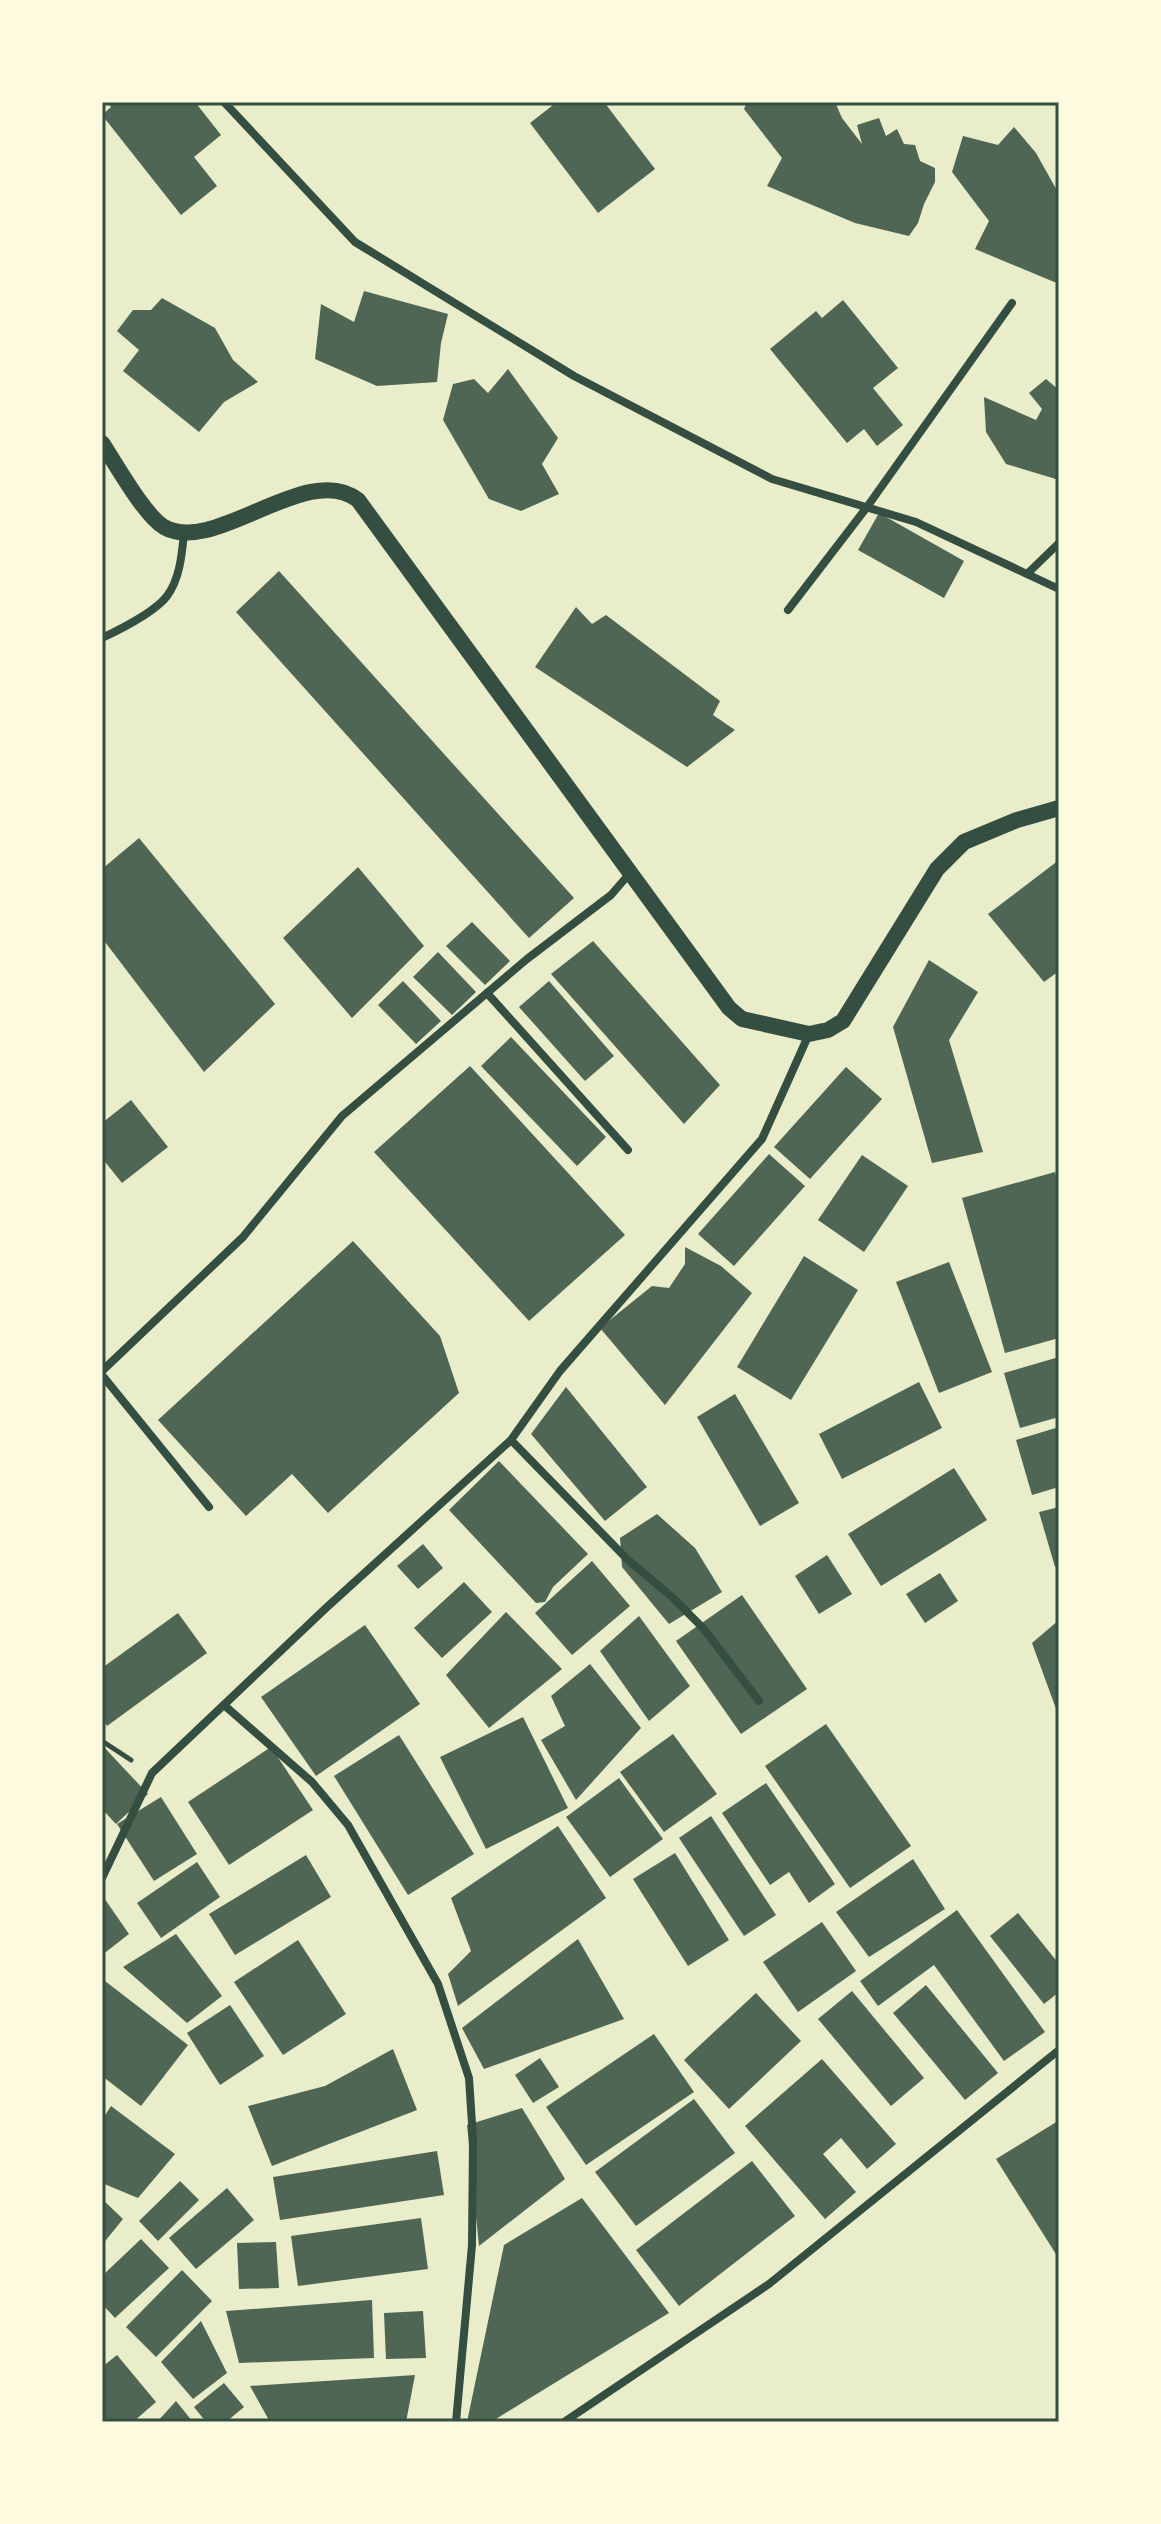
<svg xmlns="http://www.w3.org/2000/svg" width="1161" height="2524" font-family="'Asap Condensed',sans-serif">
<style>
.building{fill:#4f6655}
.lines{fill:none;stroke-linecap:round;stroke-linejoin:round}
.path{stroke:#344e41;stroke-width:5}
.minor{stroke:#344e41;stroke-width:8}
.secondary{stroke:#344e41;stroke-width:16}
.neatline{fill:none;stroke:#344e41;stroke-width:3}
</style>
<rect width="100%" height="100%" fill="#e9edc9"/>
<!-- building -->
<g class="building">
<path d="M107,102H195L221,135L194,157L217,186L181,215L102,115L111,107Z"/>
<path d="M557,102H604L655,169L598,213L530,123Z"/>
<path d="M747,102H835L842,118L862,144L857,125L879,118L886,136L897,129L904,144L915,145L920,161L935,168V182L924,204L918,223L909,236L855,223L767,186L782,158L744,109Z"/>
<path d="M1014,127L1036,153L1059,194V284L975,249L989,221L952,172L963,136L998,145Z"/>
<path d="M364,291L448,314L441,343L437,382L377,386L315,359L321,304L354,322Z"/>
<path d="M162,298L215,328L233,360L258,382L224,402L199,432L123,371L139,350L117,331L133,310H151Z"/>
<path d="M843,300L898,368L873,388L903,425L877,446L864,429L847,443L770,349L816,311L822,318Z"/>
<path d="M508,369L558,438L542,464L559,494L521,511L489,499L443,420L453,384L474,379L488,393Z"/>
<path d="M1046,379L1059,390V480L1006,464L986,432L984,397L1036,420L1042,409L1029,393Z"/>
<path d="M879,513L964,561L944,598L858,550Z"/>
<path d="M279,571L574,898L529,938L236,612Z"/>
<path d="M576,607L592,624L606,615L720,701L713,715L735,730L687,767L535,667Z"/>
<path d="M139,838L275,1004L204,1072L102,938V869Z"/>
<path d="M1059,860V971L1044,982L988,914Z"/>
<path d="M358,867L424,946L352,1018L283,938Z"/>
<path d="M472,922L510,961L485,985L446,946Z"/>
<path d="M593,941L720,1085L684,1124L551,974Z"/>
<path d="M438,952L476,992L452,1015L413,977Z"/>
<path d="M929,960L978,992L949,1040L983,1152L932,1163L893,1027Z"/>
<path d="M403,981L441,1021L416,1044L378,1005Z"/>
<path d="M549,981L614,1056L585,1081L519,1007Z"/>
<path d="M511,1037L606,1137L577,1166L481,1066Z"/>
<path d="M470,1066L625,1235L529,1321L374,1152Z"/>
<path d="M846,1067L882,1099L810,1179L774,1147Z"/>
<path d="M131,1100L168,1147L122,1183L102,1158V1123Z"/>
<path d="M769,1154L805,1186L734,1266L698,1234Z"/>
<path d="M862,1155L908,1186L864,1252L818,1220Z"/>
<path d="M1055,1172L1059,1186V1338L1005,1353L962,1198Z"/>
<path d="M353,1241L440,1336L459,1393L328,1513L292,1474L246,1516L158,1420Z"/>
<path d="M685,1247L721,1266L752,1293L665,1405L600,1328L652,1286L669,1288L685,1264Z"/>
<path d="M804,1256L858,1290L791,1400L737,1367Z"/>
<path d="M949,1262L992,1372L939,1393L896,1282Z"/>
<path d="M1059,1357V1417L1020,1428L1004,1373Z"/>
<path d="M919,1382L942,1428L842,1479L819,1434Z"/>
<path d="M566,1387L647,1487L605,1521L531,1434Z"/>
<path d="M735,1394L799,1503L760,1526L697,1417Z"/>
<path d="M1059,1427V1487L1032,1495L1016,1440Z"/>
<path d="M499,1461L588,1554L553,1587L545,1602L536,1603L449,1510Z"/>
<path d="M954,1468L987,1520L881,1586L848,1534Z"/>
<path d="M1059,1507V1566L1055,1567L1039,1512Z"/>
<path d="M657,1514L695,1548L722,1592L669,1624L622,1567L620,1538Z"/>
<path d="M423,1544L443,1568L418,1589L397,1566Z"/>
<path d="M827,1555L852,1594L819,1614L795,1576Z"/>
<path d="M592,1561L630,1606L572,1655L535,1613Z"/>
<path d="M940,1573L958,1601L925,1623L906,1594Z"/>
<path d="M464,1582L492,1612L442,1658L414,1628Z"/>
<path d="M742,1595L807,1689L741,1734L676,1641Z"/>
<path d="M506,1612L562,1669L489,1728L446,1675Z"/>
<path d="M178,1613L207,1653L107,1726L102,1719V1668Z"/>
<path d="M639,1616L690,1686L649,1721L600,1651Z"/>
<path d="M1059,1620V1717L1032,1643Z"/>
<path d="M365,1625L420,1704L316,1776L261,1697Z"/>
<path d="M590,1664L641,1728L576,1800L541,1740L565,1726L551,1696Z"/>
<path d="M523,1717L568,1808L486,1849L440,1757Z"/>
<path d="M826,1724L911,1846L850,1888L765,1766Z"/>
<path d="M673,1734L717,1794L664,1832L620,1772Z"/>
<path d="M399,1735L474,1854L408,1895L334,1776Z"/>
<path d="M102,1745L148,1794L116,1824L102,1809Z"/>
<path d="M271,1747L313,1810L229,1865L188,1802Z"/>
<path d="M619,1778L663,1839L610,1877L566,1817Z"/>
<path d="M766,1783L835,1884L809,1903L789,1872L770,1885L722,1813Z"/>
<path d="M161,1797L197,1854L154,1881L117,1824Z"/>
<path d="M711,1816L776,1915L744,1936L679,1838Z"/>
<path d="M558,1826L606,1898L458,2006L448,1974L471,1951L451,1898Z"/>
<path d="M675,1853L729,1940L688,1966L633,1879Z"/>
<path d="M306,1855L331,1897L235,1955L209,1914Z"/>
<path d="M913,1859L945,1909L869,1957L836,1912Z"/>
<path d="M197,1862L220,1897L161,1938L137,1903Z"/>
<path d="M102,1895L129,1934L102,1955Z"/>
<path d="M957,1910L1045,2032L1004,2061L934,1965L878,2006L860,1981Z"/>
<path d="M1018,1913L1059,1964V1992L1044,2004L990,1936Z"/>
<path d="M822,1922L856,1971L798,2012L763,1962Z"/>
<path d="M176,1934L222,1996L187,2023L123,1967Z"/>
<path d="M578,1939L624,2019L484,2069L462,2028Z"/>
<path d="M298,1940L346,2014L283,2055L234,1982Z"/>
<path d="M105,1981L188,2045L141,2106L102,2076V1986Z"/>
<path d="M926,1985L998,2073L965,2100L893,2013Z"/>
<path d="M852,1991L924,2078L891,2106L818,2019Z"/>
<path d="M756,1993L801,2041L729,2109L684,2060Z"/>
<path d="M230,2005L264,2056L220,2085L187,2033Z"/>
<path d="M654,2034L694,2092L586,2165L546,2107Z"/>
<path d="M393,2049L417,2110L272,2166L248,2106L325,2086Z"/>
<path d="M540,2058L559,2087L533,2103L515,2075Z"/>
<path d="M822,2059L896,2144L867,2169L841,2138L823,2154L856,2192L825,2219L745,2126Z"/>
<path d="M694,2099L735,2153L636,2226L595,2172Z"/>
<path d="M111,2106L175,2154L138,2198L102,2183V2120Z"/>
<path d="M522,2108L565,2179L479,2246L467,2125Z"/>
<path d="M1058,2121L1059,2123V2259L996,2159Z"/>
<path d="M437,2151L444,2195L280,2220L273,2177Z"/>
<path d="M752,2161L795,2216L679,2306L636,2250Z"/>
<path d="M180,2181L199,2200L158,2241L139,2221Z"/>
<path d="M227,2188L254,2220L196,2269L169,2238Z"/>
<path d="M582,2198L669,2313L491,2422H467L504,2245Z"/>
<path d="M102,2199L123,2219L102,2245Z"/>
<path d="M421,2218L428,2269L298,2286L291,2236Z"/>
<path d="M141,2239L169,2268L115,2318L102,2304V2276Z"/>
<path d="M276,2242L279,2288L239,2289L237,2243Z"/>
<path d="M182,2270L212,2301L156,2357L126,2327Z"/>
<path d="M372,2300L374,2358L239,2363L226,2311Z"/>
<path d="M423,2311L426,2358L386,2359L384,2313Z"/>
<path d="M201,2321L227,2373L193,2399L161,2362Z"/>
<path d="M117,2355L156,2402L133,2422H102V2367Z"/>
<path d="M415,2375L406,2422H270L250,2386Z"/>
<path d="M224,2383L244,2407L226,2422H206L194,2407Z"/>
<path d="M176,2401L193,2422H157Z"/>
</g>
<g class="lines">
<!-- path -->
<path class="path" d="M102,1741L131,1760"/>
<!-- minor -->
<g class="minor">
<path d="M224,102L355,242L574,376L772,479L916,522L1059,589"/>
<path d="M1027,574L1059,543"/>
<path d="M788,610L867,507L1012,303"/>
<path d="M102,638C121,629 155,612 167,596C180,579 182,553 184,533"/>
<path d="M487,993L628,1150"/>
<path d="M102,1371L243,1237L342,1116L527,959L611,895L630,873"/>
<path d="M102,1375L209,1507"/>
<path d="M511,1440L628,1560L672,1597L704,1629L759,1701"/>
<path d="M224,1705L312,1782L348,1825L438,1984L469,2078L473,2139L472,2245L456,2422"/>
<path d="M102,1878L152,1773L326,1608L511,1440L560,1371L762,1139L809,1034"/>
<path d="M564,2422L769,2284L1059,2050"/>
</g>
<!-- secondary -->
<path class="secondary" d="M102,443C116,464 144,515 164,527C215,556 307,460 358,500L729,1008L742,1019L809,1034L828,1030L843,1021L937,869L964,842L1017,820L1059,808"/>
</g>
<!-- border -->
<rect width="1161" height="2524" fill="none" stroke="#fefae0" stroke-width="208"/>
<rect x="104" y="104" width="953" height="2316" class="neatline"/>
</svg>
